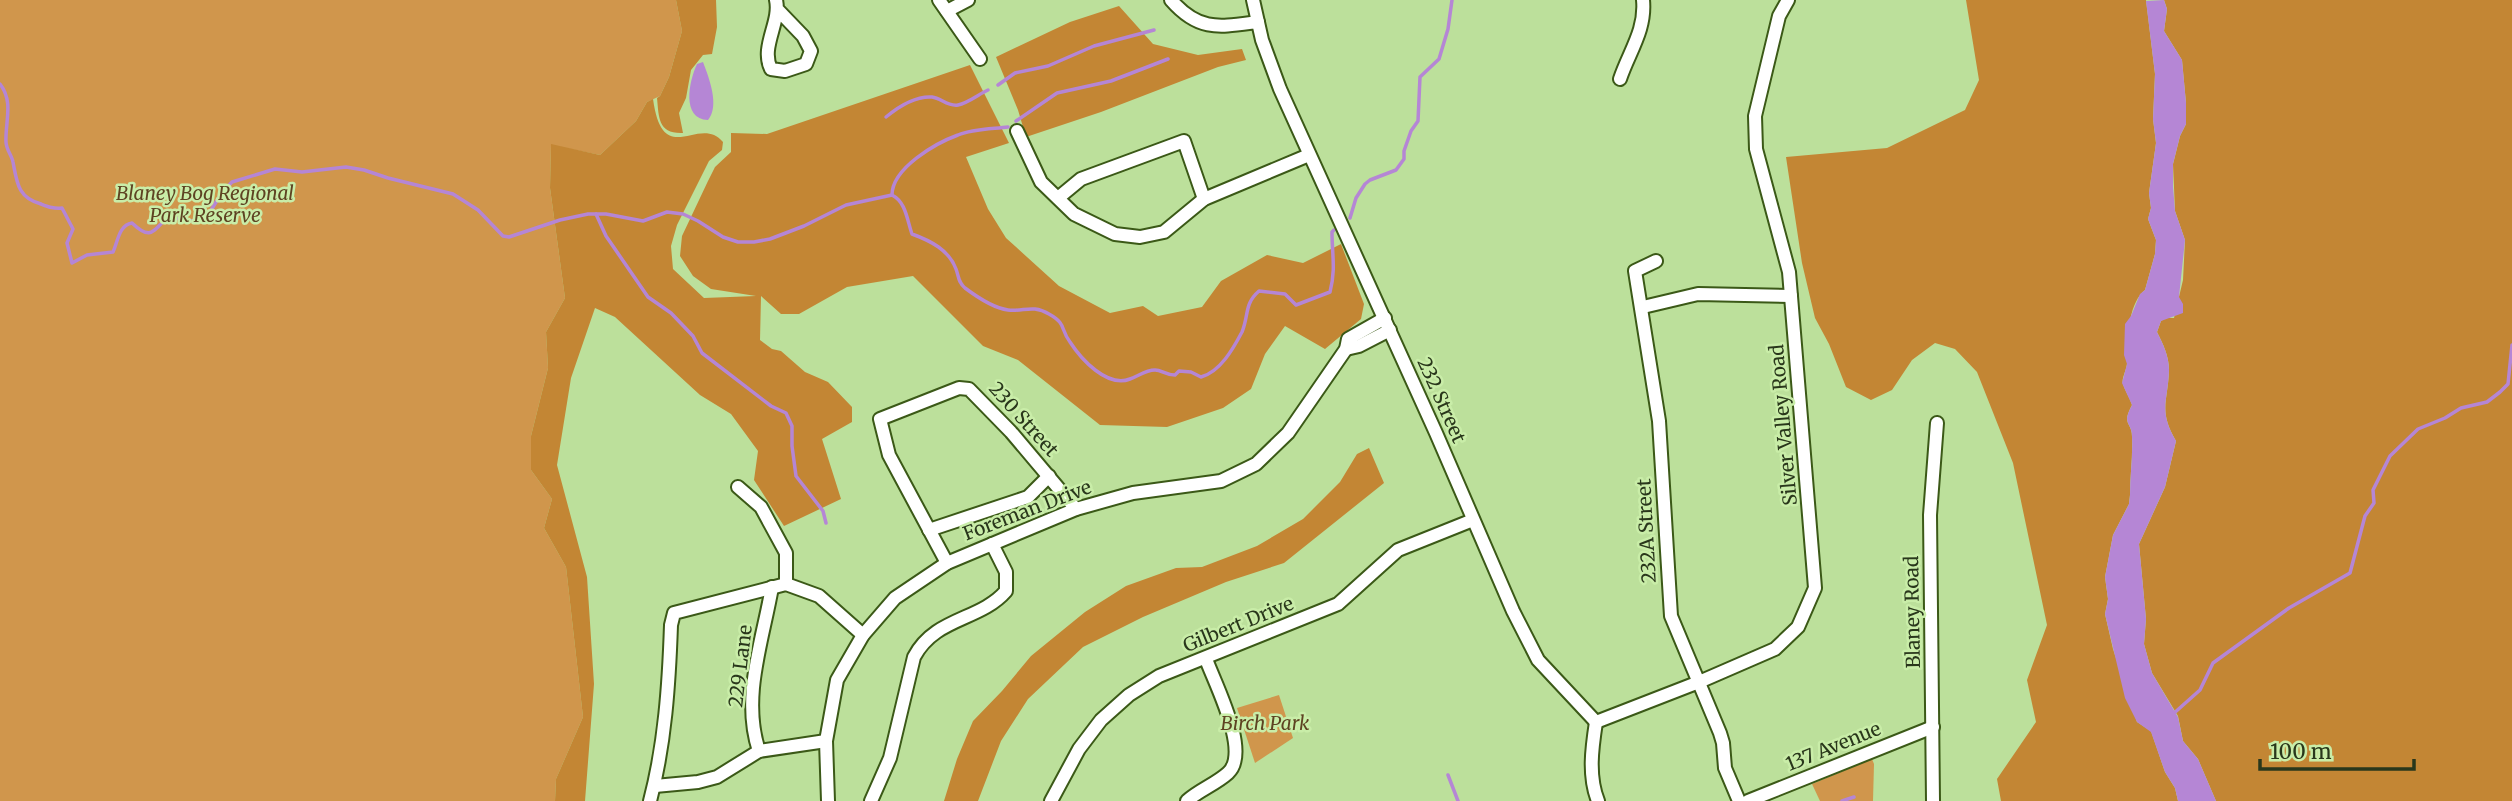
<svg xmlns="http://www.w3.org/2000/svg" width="2512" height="801" font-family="Merriweather,serif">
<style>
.green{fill:#d0964c}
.forest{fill:#c38634}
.water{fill:#b586d5}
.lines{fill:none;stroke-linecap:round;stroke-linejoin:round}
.stream{stroke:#b586d5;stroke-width:3.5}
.minor-casing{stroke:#3b5917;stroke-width:16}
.minor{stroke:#fff;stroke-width:12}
.labels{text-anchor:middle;stroke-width:5;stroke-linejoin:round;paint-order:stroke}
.park-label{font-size:19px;font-style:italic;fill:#5e4322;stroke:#c9eda8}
.street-label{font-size:19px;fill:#29371b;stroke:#c9eda8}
</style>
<rect width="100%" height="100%" fill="#bce09b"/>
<!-- green -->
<g class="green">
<path d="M0,0H676L682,31L669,77L660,96L647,102L636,121L600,155L551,145L550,188L565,298L546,332L548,368L531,436V470L552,499L544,528L566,567L583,717L556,779L555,801H0Z"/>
<path d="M1279,695L1293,738L1255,763L1237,708Z"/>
<path d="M1872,759L1874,764L1873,801H1820L1812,784Z"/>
</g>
<!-- forest -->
<g class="forest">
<path d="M676,0H716L717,27L712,54L703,55L691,70L686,98L679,113L683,133C658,134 659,118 657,98L660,96L669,77L682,31Z"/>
<path d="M1966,0H2146L2155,74L2153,119L2156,143L2149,193L2151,208L2148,219L2156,240L2155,254L2145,290C2128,303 2126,344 2127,363C2127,370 2121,378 2123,384C2125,391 2130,398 2132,405C2121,426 2132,421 2132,437C2133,456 2130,475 2130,495L2129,504L2113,535L2105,577L2108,599L2105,614L2113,649L2137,722L2151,731L2165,772L2175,788L2178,801H2001L1997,779L2036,722L2027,680L2047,625L2013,463L1977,372L1955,349L1935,343L1912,360L1892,390L1871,400L1846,387L1829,344L1815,318L1802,263L1786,157L1887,148L1965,110L1979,80Z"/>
<path d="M2164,0H2512V801H2216L2198,759L2183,741L2178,716L2152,673L2144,644L2146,619L2139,544L2165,487L2176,441C2158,410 2168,402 2169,370C2169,356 2163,344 2157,332L2161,321L2166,318H2174L2183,280L2185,240L2175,211L2173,164L2180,136L2186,124V103L2182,60L2164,31L2167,9Z"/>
<path d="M1119,6L1153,44L1198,55L1242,49L1246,60L1218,67L1101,112L1026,137L1018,110L996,57L1070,22Z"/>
<path d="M970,65L1009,143L966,157L988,209L1006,238L1059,286L1110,313L1143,306L1158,316L1202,307L1221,281L1267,255L1303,263L1341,244L1364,304L1361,319L1325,349L1285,326L1265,354L1251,389L1223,408L1167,427L1100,425L1018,360L983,346L913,276L847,287L799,314H781L761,296L760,340L772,349L781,351L805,372L828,382L852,407V422L822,439L841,499L784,526L754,480L758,451L731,414L700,395L615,317L595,308L571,378L557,465L587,577L594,684L585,801H555L556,779L583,717L566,567L544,528L552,499L531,470V436L548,368L546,332L565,298L550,188L551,144L600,155L636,121L647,102L653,99C663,171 699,113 723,142L722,150L709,161L677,225L671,246L673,269L704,298L756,296L711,289L693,276L680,256L682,236L708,181L715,167L731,152V133L767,134Z"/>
<path d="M1369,448L1384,483L1284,563L1226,582L1143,617L1083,647L1028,699L1001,741L978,801H944L957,759L973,721L1002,691L1031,656L1085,612L1126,586L1176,568L1202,567L1257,546L1303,519L1340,482L1357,454Z"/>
</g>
<!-- water -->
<g class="water">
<path d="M2164,0L2167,9L2164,31L2182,60L2186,103V124L2180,136L2173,164V186L2175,211L2185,240L2179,297L2183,304V313L2161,321L2157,332C2163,344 2169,356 2169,370C2168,402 2158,410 2176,441L2165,487L2139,544L2146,619L2144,644L2152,673L2178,717L2183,741L2198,759L2216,801H2178L2175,788L2165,772L2151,732L2137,722L2125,698L2105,614L2108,599L2105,577L2113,535L2129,504L2130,495C2130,475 2133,456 2132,437C2132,421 2121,426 2132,405L2122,383L2127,364L2124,355L2125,324L2131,316L2140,294L2145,290L2155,254L2156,240L2148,219L2151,208L2149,193L2156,143L2153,119L2155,74L2146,1Z"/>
<path d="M703,62C709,78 720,106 708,120C681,119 689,81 697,64Z"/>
</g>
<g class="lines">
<!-- stream -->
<g class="stream">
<path d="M0,84C14,102 5,122 6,142C6,149 12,156 13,162C17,183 18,198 41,204C49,207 54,209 62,208L73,229L67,243L72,263L87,255L113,252C118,241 119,225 132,223C152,242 153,230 169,216L187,221L205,220L221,194L232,182L275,169L302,172L346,167L364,170L388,178L453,194L478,210L503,236L509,237L560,220L588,214H606L643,221L667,212L683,214L698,221L723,237L738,242H754L770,239L804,226L846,205L892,195C906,202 907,220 912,234C931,241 949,250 956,269C959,277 958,282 965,288C977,297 993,308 1008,310C1024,312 1032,304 1049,314C1067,324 1060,329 1070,342C1081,359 1107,388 1130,379C1139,376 1145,370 1155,370C1162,370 1165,375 1175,375L1179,371L1191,372L1201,377C1220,372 1233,349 1242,332C1249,315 1244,304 1259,291L1285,294L1296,305L1330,292C1336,269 1332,255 1332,232L1334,230"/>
<path d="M998,85L1015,73L1048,66L1094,46L1154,30"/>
<path d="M886,117C898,107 915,96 932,97C941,98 948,107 958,105C968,103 979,94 988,90"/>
<path d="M1016,121L1057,93L1111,81L1168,59"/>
<path d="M892,195C892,168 936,143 958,135C973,129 992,129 1008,127"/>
<path d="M596,214L606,236L648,297L671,313L693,336L702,353L771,406L786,413L792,426V446L796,476L823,511L826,523"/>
<path d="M1350,218L1356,198L1365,184L1370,180L1396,170L1404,159V151L1411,131L1418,121L1420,77L1439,59L1448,29L1452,0"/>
<path d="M2173,714L2200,690L2213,663L2289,608L2350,573L2365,516L2374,503L2373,490L2390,456L2418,429L2445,418L2461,408L2487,402L2500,392L2508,384L2512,345"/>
<path d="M1448,775L1458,801"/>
<path d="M1842,801L1854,797"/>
</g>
<defs>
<g id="minor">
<path d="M776,0C781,22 760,47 771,69L785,71L806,64L811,51L803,36L778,10"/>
<path d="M939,0L980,59"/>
<path d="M1171,0C1199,32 1219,27 1258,22"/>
<path d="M1253,0L1262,40L1280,89L1436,433L1513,611L1538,660L1596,722"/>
<path d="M947,11L968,0"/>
<path d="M1620,79C1629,52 1646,30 1643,0"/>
<path d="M1017,131L1041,182L1074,214L1115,234L1140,237L1164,232L1204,199L1309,155"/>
<path d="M1058,198L1081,179L1184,141L1204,199"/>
<path d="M1656,261L1635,271L1659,421L1671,616L1720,733L1723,743L1725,768L1739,801"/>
<path d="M1643,307L1698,294L1791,296"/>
<path d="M1346,349L1359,346L1390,330"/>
<path d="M738,487L761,507L786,553V584"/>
<path d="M929,530L1028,497L1049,476"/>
<path d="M947,563L889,455L880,419L959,388L969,389L1011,432L1076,509"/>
<path d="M1596,722L1699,682L1775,649L1798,627L1815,588L1789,272L1756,149L1755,116L1779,16L1788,0"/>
<path d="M1596,722C1592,748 1588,776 1598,801"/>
<path d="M759,751C741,697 763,640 772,587"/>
<path d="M655,786L698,782L717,777L759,751L826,741"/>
<path d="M650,801C665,744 669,684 671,625L674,613L786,584L819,596L863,635"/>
<path d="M828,801L826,741L837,680L863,635L895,598L947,563L1076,509L1133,493L1221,481L1256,464L1288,433L1346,349L1348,339L1385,318"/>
<path d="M871,801L890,758L914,657C935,617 980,621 1006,591V572L992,544"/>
<path d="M1051,801L1079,749L1101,720L1129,695L1159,676L1338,604L1398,550L1473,520"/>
<path d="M1187,801C1199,790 1216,784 1228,773C1251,752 1215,684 1206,659"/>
<path d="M1748,801L1933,727"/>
<path d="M1933,801L1930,515L1937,423"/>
</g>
</defs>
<!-- minor casing -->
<use href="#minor" class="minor-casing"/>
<!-- minor -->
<use href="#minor" class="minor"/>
</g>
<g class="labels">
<!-- park labels -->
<g class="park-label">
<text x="205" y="200">Blaney Bog Regional<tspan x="205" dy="22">Park Reserve</tspan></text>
<text x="1265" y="730">Birch Park</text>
</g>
<!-- street labels -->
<g class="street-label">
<text transform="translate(1442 400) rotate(66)" y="7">232 Street</text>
<text transform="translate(1024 419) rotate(48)" y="7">230 Street</text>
<text transform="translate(1783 425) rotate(-95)" y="7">Silver Valley Road</text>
<text transform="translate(1027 510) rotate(-21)" y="7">Foreman Drive</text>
<text transform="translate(1646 531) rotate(-93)" y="7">232A Street</text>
<text transform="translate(1912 612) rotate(-91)" y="7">Blaney Road</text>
<text transform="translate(1238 624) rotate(-22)" y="7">Gilbert Drive</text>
<text transform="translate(740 666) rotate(-83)" y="7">229 Lane</text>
<text transform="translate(1833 746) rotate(-22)" y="7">137 Avenue</text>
</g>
</g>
<!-- scale -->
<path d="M2260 759v10h154v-10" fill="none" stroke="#29371b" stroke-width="3.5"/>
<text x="2270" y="759" font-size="21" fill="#29371b" stroke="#c9eda8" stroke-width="5" paint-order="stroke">100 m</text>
</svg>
